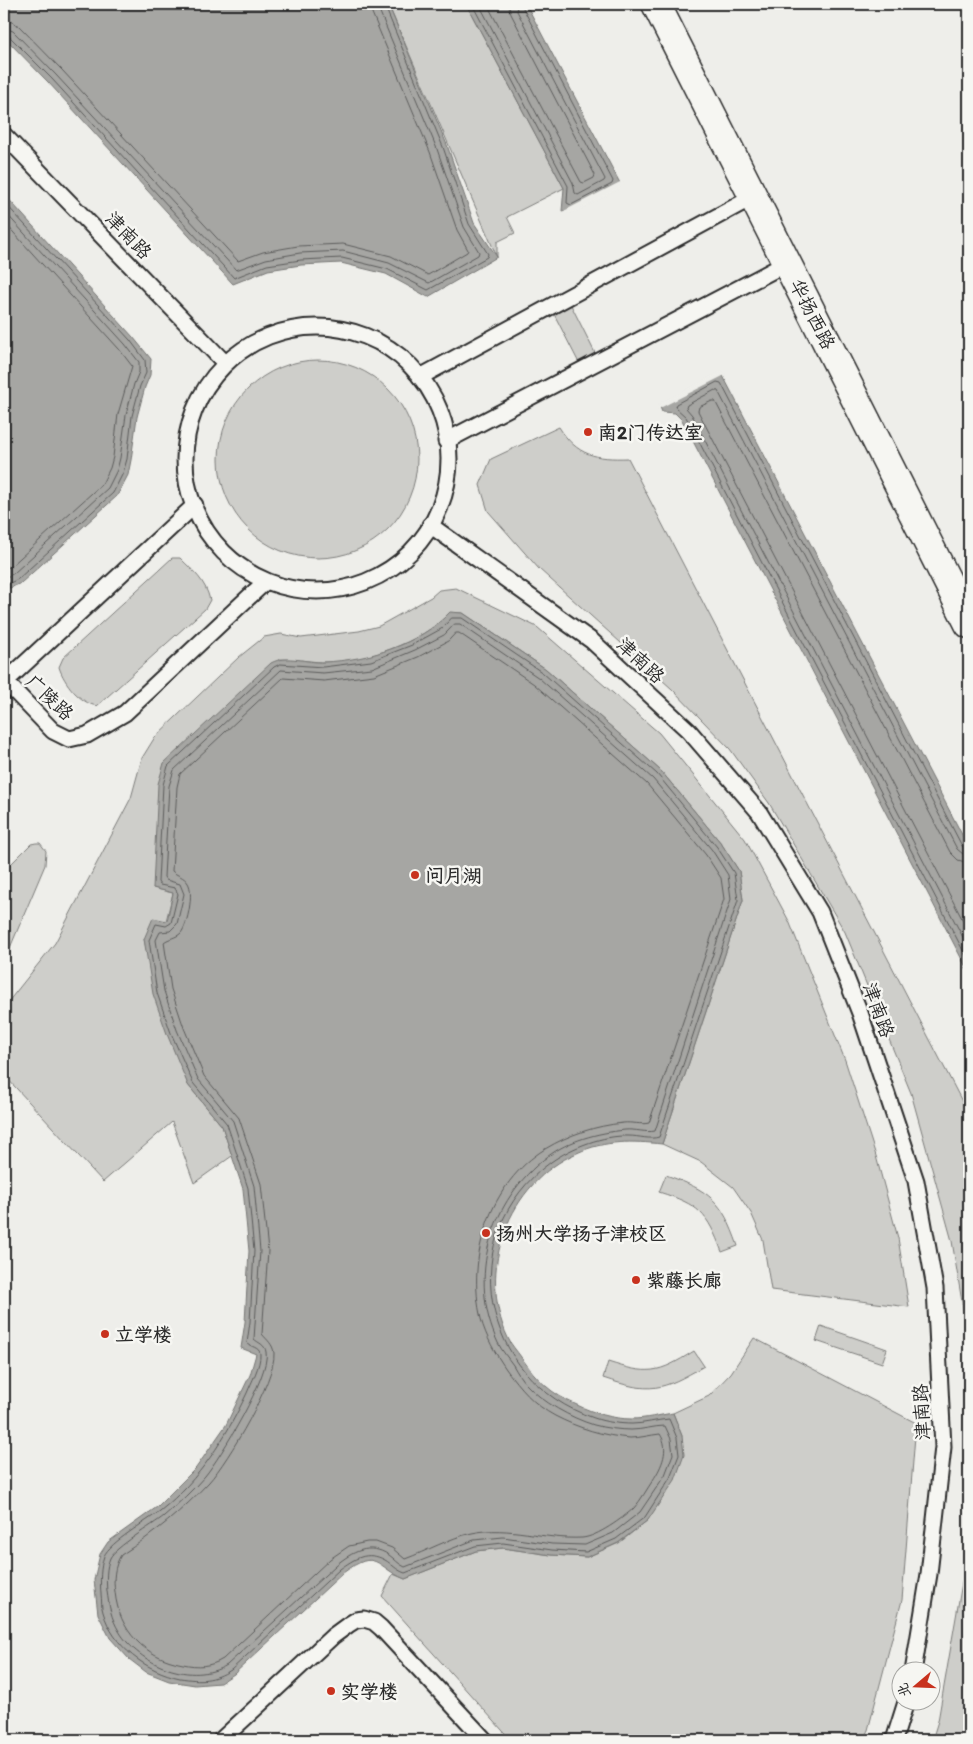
<svg xmlns="http://www.w3.org/2000/svg" width="973" height="1744" font-family="Itim,'LXGW WenKai TC',sans-serif">
<style>
.green{fill:#cececa;stroke:#7c7c7a}
.water{fill:#a6a6a3;stroke:#757573}
.pier{fill:#eeeeea}
.lines{fill:none;stroke-linecap:round;stroke-linejoin:round}
.shore{stroke:#5c5c5b;stroke-width:1}
.lane-casing{stroke:#2b2b2b;stroke-width:19}
.secondary-casing{stroke:#2b2b2b;stroke-width:31}
.lane{stroke:#f6f6f2;stroke-width:15}
.secondary{stroke:#f6f6f2;stroke-width:28}
.poi-dot{fill:#c8321e;stroke:#f6f6f2;stroke-width:2}
.labels{text-anchor:middle;stroke-width:5;stroke-linejoin:round;paint-order:stroke}
.street-label{font-size:19px;fill:#2b2b2b;stroke:#f6f6f2}
.poi-label{font-size:19px;font-weight:bold;fill:#2b2b2b;stroke:#f6f6f2;text-anchor:start}
</style>
<rect width="100%" height="100%" fill="#eeeeea"/>
<filter id="ink" filterUnits="userSpaceOnUse"><feTurbulence type="fractalNoise" baseFrequency=".02" numOctaves="2"/><feDisplacementMap in="SourceGraphic" scale="10" xChannelSelector="R" yChannelSelector="G"/><feConvolveMatrix kernelMatrix="1 2 1 2 8 2 1 2 1" color-interpolation-filters="sRGB"/></filter>
<g filter="url(#ink)">
<!-- green -->
<g class="green">
<path d="M388,4H466L564,188L507,217L515,233L497,242V257Z"/>
<path d="M570,303L597,357L580,365L553,312Z"/>
<circle cx="318" cy="459" r="99"/>
<path d="M559,427C577,456 596,459 628,458L969,1115V1345L952,1241L911,1093L845,932L769,803L730,749L672,689L539,569L488,511L480,485L491,459Z"/>
<path d="M172,558H180C194,572 205,580 210,600L205,609L97,706C80,703 64,683 59,667L63,658Z"/>
<path d="M456,588L537,627L659,733L745,839L789,921L845,1060L876,1156L898,1238L909,1307L771,1290L763,1240L751,1213L733,1187L701,1162L662,1144L743,900L739,871L721,843L661,771L546,669L463,613H450C422,642 362,664 321,662C307,661 293,659 279,659L153,888L173,893L166,921L144,939L149,963L188,1085L222,1126L232,1156L194,1183L172,1122L103,1182L4,1075V1007L55,943L131,798L142,758L155,737L239,657L264,637L281,634L301,638L359,631L379,626L431,597L439,590Z"/>
<path d="M36,843H40L46,851L45,865L4,962V871L31,844Z"/>
<path d="M666,1175C710,1191 722,1200 738,1246L722,1252C707,1213 700,1205 659,1192Z"/>
<path d="M821,1326L887,1349L882,1363L816,1341Z"/>
<path d="M754,1338L916,1423L902,1600L868,1730L863,1740H511L382,1596L393,1574L405,1579L476,1551L503,1548L551,1555L587,1557L619,1543L648,1520L682,1436L673,1413L709,1396L731,1373Z"/>
<path d="M694,1351L704,1366C661,1391 651,1394 603,1378L608,1362C648,1375 658,1374 694,1351Z"/>
<path d="M969,1499V1740H932L938,1721L968,1548Z"/>
</g>
<!-- water -->
<g class="water">
<path d="M4,4H388L447,145L474,223L497,257L428,297L386,274L341,263L301,265L268,270L233,284L48,82L4,37Z"/>
<path d="M466,4H526L621,185L573,210L562,211L564,188Z"/>
<path d="M4,194L133,337L151,359L150,375L145,387L137,417L131,460L128,475L117,496L21,583L10,588L4,586Z"/>
<path d="M722,374L969,848V973L682,420L675,413L662,412L660,407Z"/>
<path d="M450,612L463,613L546,669L661,771L721,843L739,871L743,900L662,1144C633,1141 605,1140 577,1153C508,1183 476,1270 508,1338C511,1345 517,1351 521,1357C537,1380 551,1394 577,1405C594,1413 613,1419 632,1419C645,1419 660,1415 673,1413L682,1436L684,1455L675,1480L648,1520L618,1543L587,1557L551,1555L503,1548L476,1551L405,1579C375,1567 378,1547 343,1573L234,1674L220,1683L195,1685L169,1681L146,1672L129,1659L110,1638L98,1614L94,1580L100,1554L108,1542L157,1507L196,1468L226,1425L250,1375L256,1354L241,1348L245,1322L249,1251L243,1189L222,1126L188,1085L167,1034L153,994L144,939L153,918L167,921L173,893L153,888L158,784L164,763L271,663C288,654 306,663 324,662C368,660 419,645 450,612Z"/>
</g>
<!-- pier -->
<g class="pier">
<path d="M622,181L624,185L622,187L574,212L560,213Z"/>
<path d="M721,372L725,375L658,409V405Z"/>
</g>
<g class="lines">
<!-- shore -->
<g class="shore">
<path d="M472,4L568,186L567,203L571,205L612,184L613,181L523,8L522,4"/>
<path d="M479,4L573,183L575,193L578,195L604,181L605,179L517,11L516,4"/>
<path d="M487,4L581,182L584,183L594,178L595,175L511,14L508,4"/>
<path d="M4,20L12,22L19,26L62,70L238,261L263,252L298,246L343,244L391,256L428,275L467,252L468,250L457,230L430,152L372,13L370,4"/>
<path d="M4,28L13,31L56,75L236,270L266,259L300,253L343,251L389,263L429,283L478,255L479,252L464,227L437,149L379,10L378,4"/>
<path d="M4,34L9,36L52,79L234,278L267,265L301,260L342,258L387,269L428,290L487,257L488,254L469,224L443,147L384,4"/>
<path d="M4,202L130,340L145,360L146,373L140,386L132,416L127,459L123,473L113,493L18,579L10,583L4,582"/>
<path d="M4,211L125,344L139,362V372L134,384L126,415L120,458L117,470L108,488L14,573L9,576H4"/>
<path d="M4,222L119,349L132,366L118,414L113,457L110,468L102,484L10,567L4,568"/>
<path d="M452,618H462L543,673L657,774L717,847L734,873L738,900L659,1137C650,1140 639,1136 629,1136C603,1135 572,1147 551,1162C452,1234 480,1380 594,1418C605,1422 621,1424 632,1424C644,1424 657,1420 669,1419L677,1438L679,1455L670,1478L645,1517L616,1539L586,1552L552,1550L503,1543L475,1546L405,1573C396,1570 392,1564 385,1560C367,1550 354,1559 340,1569L231,1670C213,1681 201,1681 180,1678C146,1671 113,1647 103,1612C101,1607 102,1600 101,1594C100,1581 100,1568 104,1556C110,1542 146,1522 160,1511C200,1479 225,1439 247,1393C251,1383 261,1365 260,1354C260,1347 250,1347 247,1343L250,1322L254,1251L248,1188L227,1124L193,1083L171,1033L157,993L149,940L156,924L166,926L171,923L178,894L175,888L160,885L158,882L163,785L168,766L274,667L280,664L323,667L371,661L412,645L441,629Z"/>
<path d="M455,624H460L539,678L653,779L712,850L728,875L731,899L655,1131C646,1133 635,1129 625,1130C597,1133 569,1140 547,1157C490,1200 467,1278 498,1343C502,1351 508,1358 513,1365C517,1372 521,1379 526,1384C542,1402 571,1418 594,1425C605,1428 620,1430 631,1430C643,1430 654,1426 665,1426L671,1439L673,1454L665,1475L640,1512L613,1533L585,1545L552,1544L503,1537L474,1540L405,1567C398,1564 395,1559 389,1555C369,1542 352,1552 336,1565L227,1665C192,1686 139,1665 119,1631C111,1618 109,1606 107,1591C106,1581 106,1567 110,1558C115,1547 153,1525 164,1516C178,1504 193,1490 205,1476C220,1458 271,1374 266,1352C265,1344 258,1343 254,1339L260,1251L254,1186L233,1121L198,1079L177,1030L164,991L156,940L160,932L170,931L177,924L184,894L180,884L166,880L164,877L169,786L174,770L281,670L323,673L372,668L415,650L444,635Z"/>
<path d="M456,633H459L534,684L647,784L706,855L721,878L724,899L649,1123C641,1125 632,1122 623,1123C595,1126 570,1134 545,1149C490,1183 466,1257 481,1319C486,1337 495,1353 506,1369C519,1387 534,1405 555,1416C578,1428 604,1436 630,1438C640,1438 650,1435 660,1434C670,1449 662,1466 653,1480C647,1489 641,1500 634,1508C623,1518 597,1537 582,1538C544,1540 509,1525 472,1533C449,1538 427,1551 405,1559L392,1548L376,1542H367L349,1546L330,1559L223,1659C210,1667 197,1667 183,1664C144,1657 119,1631 115,1592C113,1580 114,1566 121,1555C154,1534 183,1510 209,1482C228,1461 276,1380 274,1353C273,1344 267,1340 262,1334L268,1251L261,1184L239,1118L204,1076L184,1028L171,989L164,942C169,938 176,938 181,933C188,924 194,892 188,883C184,876 177,876 172,871L177,787L180,774L283,678L324,681L374,675L418,657L448,641Z"/>
<path d="M969,849H965L962,846L721,383L717,382L676,404L675,407L686,417L694,432L969,962"/>
<path d="M969,856L963,854L957,849L718,391L715,390L687,405L686,408L692,415L699,429L969,949"/>
<path d="M969,863L958,860L950,852L715,401H712L699,407L698,411L969,932"/>
</g>
<defs>
<g id="lane">
<path d="M4,135L225,363"/>
<circle cx="317" cy="459" r="132"/>
<path d="M420,377L753,197"/>
<path d="M446,441L787,263"/>
<path d="M430,525L592,641L689,731L759,812L820,912L860,1013L916,1181L935,1288L943,1447L929,1574L913,1672"/>
<path d="M4,680L53,731L69,739L87,735L125,713L265,582"/>
<path d="M5,682L195,505"/>
<path d="M221,1740L333,1636L348,1625L356,1620L364,1619L374,1622L381,1628L485,1740"/>
<path d="M894,1740L906,1702"/>
</g>
<path id="secondary" d="M656,4L969,624"/>
</defs>
<!-- lane casing -->
<use href="#lane" class="lane-casing"/>
<!-- secondary casing -->
<use href="#secondary" class="secondary-casing"/>
<!-- lane -->
<use href="#lane" class="lane"/>
<!-- secondary -->
<use href="#secondary" class="secondary"/>
</g>
</g>
<!-- markers -->
<g class="poi-dot">
<circle cx="588" cy="432" r="5"/>
<circle cx="415" cy="875" r="5"/>
<circle cx="486" cy="1233" r="5"/>
<circle cx="636" cy="1280" r="5"/>
<circle cx="105" cy="1334" r="5"/>
<circle cx="331" cy="1691" r="5"/>
</g>
<g class="labels">
<!-- street labels -->
<g class="street-label">
<text transform="translate(129 235) rotate(46)" y="7">津南路</text>
<text transform="translate(813 314) rotate(63)" y="7">华扬西路</text>
<text transform="translate(641 660) rotate(43)" y="7">津南路</text>
<text transform="translate(50 697) rotate(43)" y="7">广陵路</text>
<text transform="translate(879 1010) rotate(70)" y="7">津南路</text>
<text transform="translate(921 1412) rotate(-93)" y="7">津南路</text>
</g>
<!-- poi labels -->
<g class="poi-label">
<text x="598" y="439">南2门传达室</text>
<text x="425" y="882">问月湖</text>
<text x="496" y="1240">扬州大学扬子津校区</text>
<text x="646" y="1287">紫藤长廊</text>
<text x="115" y="1341">立学楼</text>
<text x="341" y="1698">实学楼</text>
</g>
</g>
<!-- margin -->
<rect width="973" height="1744" fill="none" stroke="#f6f6f2" stroke-width="20"/>
<rect x="10" y="10" width="953" height="1724" fill="none" stroke="#2b2b2b" stroke-width="2" filter="url(#ink)"/>
<!-- north arrow -->
<g transform="translate(916 1686) rotate(251)"><circle r="24" fill="#f6f6f2" stroke="#a5a5a2"/>
<path d="M0-4L9 19L0 12L-9 19Z" fill="#c8321e"/>
<text y="-8" font-size="14" font-weight="bold" text-anchor="middle" fill="#2b2b2b">北</text>
</g>
</svg>
